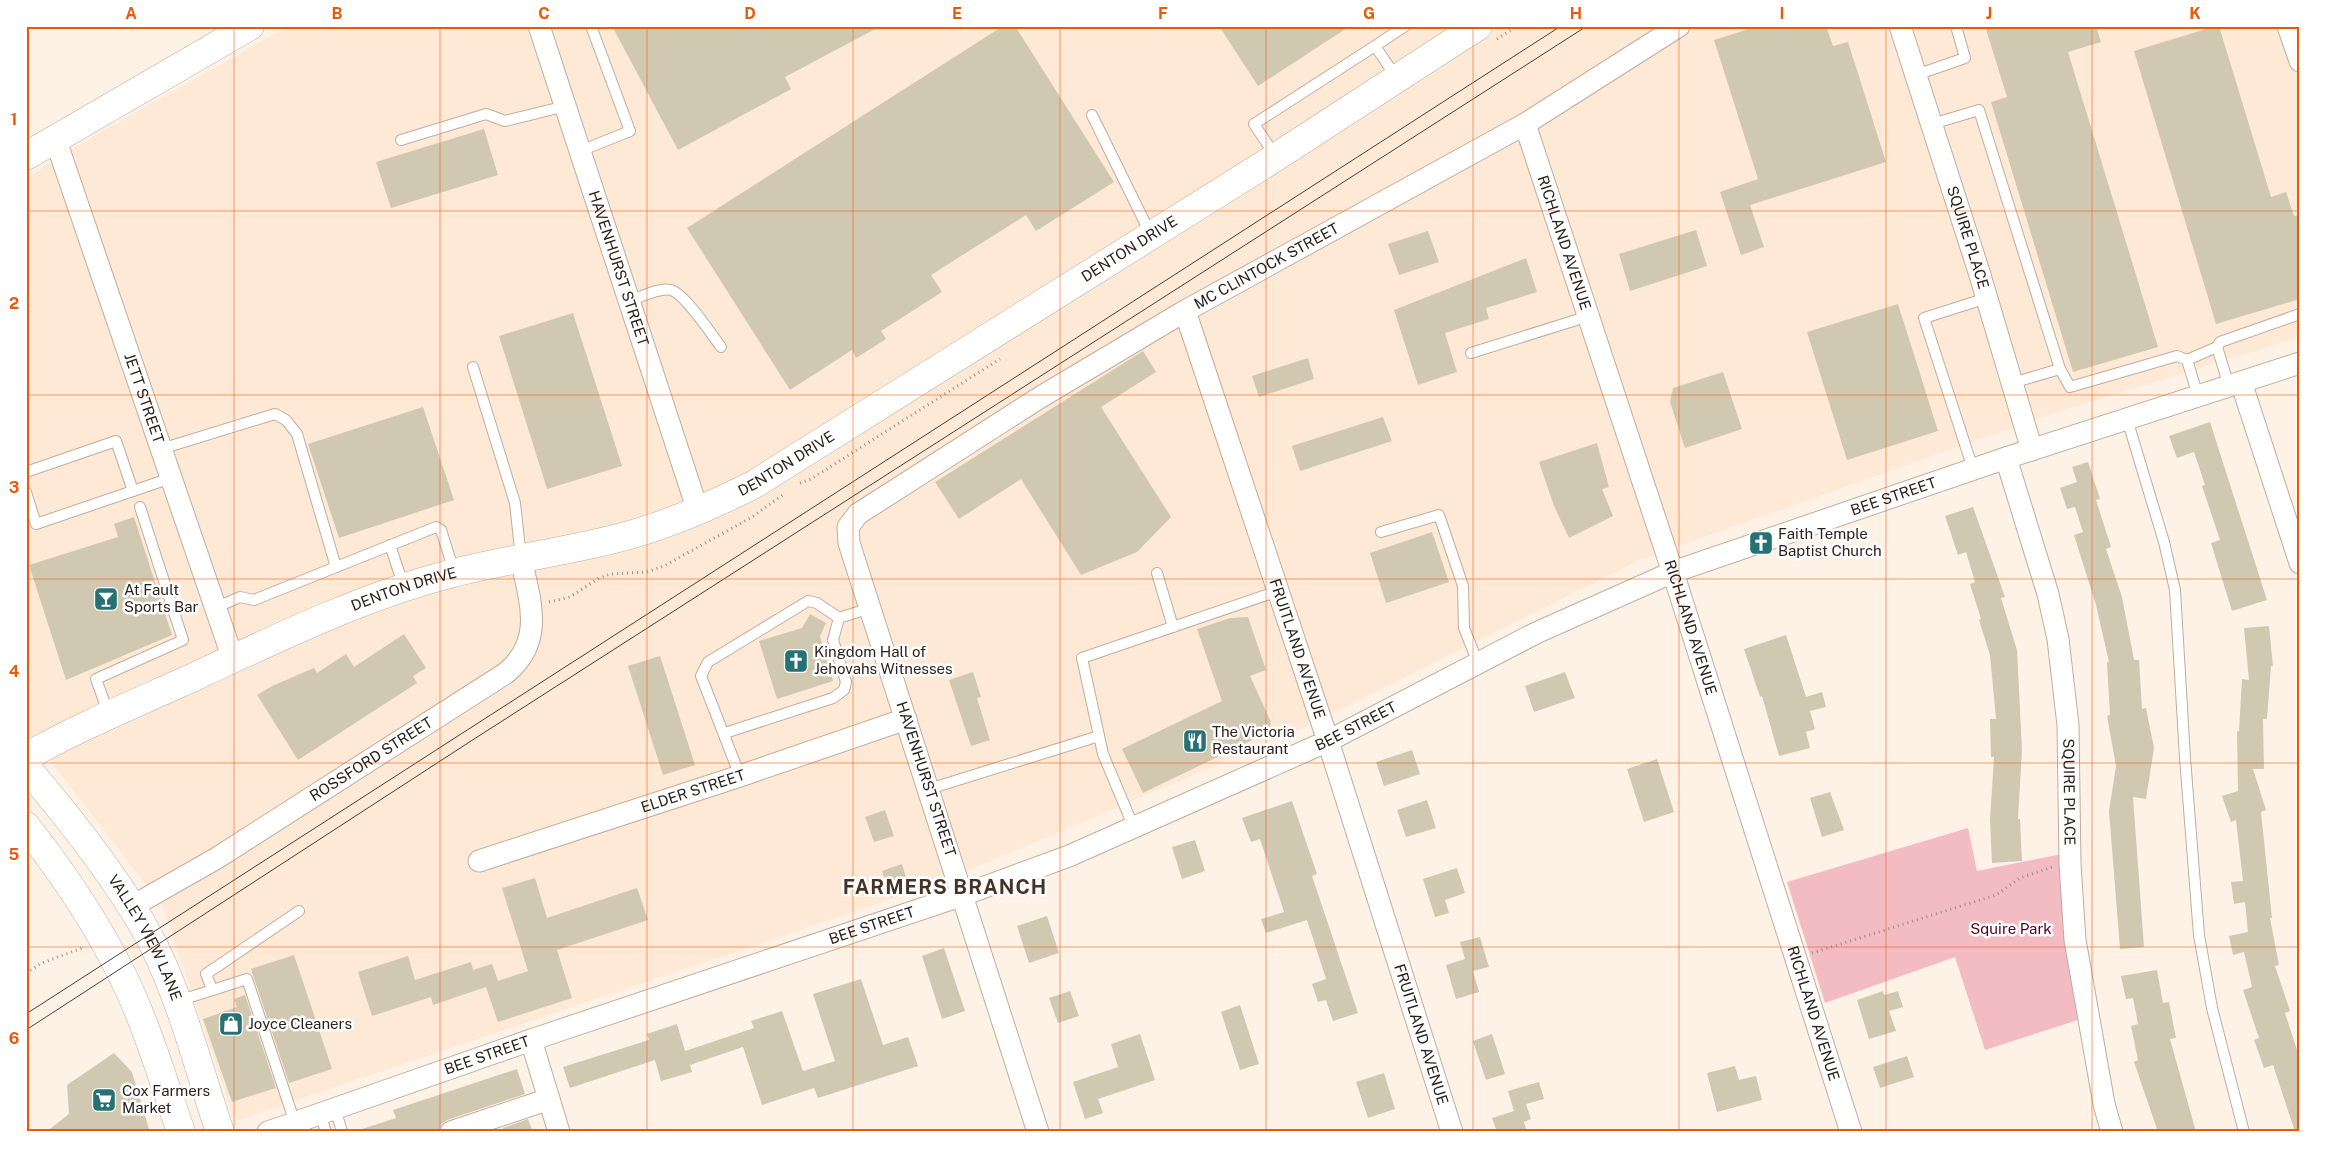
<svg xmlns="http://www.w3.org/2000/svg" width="2326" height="1158" font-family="'Public Sans',sans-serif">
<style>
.built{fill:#fee9d6}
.green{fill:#f3bbc2}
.building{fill:#d0c8b1}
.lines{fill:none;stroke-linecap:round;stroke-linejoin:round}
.lane-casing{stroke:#c0ad9c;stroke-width:12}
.street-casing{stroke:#c0ad9c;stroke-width:23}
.secondary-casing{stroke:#c0ad9c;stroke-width:29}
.path{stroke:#998f86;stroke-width:3;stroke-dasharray:1 4;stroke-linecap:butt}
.lane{stroke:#fff;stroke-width:10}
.street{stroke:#fff;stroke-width:21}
.secondary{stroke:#fff;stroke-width:28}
.tram{stroke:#49403a;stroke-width:1}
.grid{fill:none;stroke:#e8590c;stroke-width:1;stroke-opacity:0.55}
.labels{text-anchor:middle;stroke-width:5;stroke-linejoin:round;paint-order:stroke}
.street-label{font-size:15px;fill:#2a221c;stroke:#fff}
.poi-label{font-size:15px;fill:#2a221c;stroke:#fff;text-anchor:start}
.park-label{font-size:15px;fill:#56001d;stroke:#fff}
.district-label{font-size:20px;font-weight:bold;letter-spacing:1px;fill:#443426;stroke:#fff}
.neatline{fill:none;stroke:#e8590c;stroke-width:2}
.grid-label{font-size:16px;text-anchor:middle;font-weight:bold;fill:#e8590c}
</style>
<rect width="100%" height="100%" fill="#fef2e7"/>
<!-- built -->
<path class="built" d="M288,26H2300V337L2048,415L1642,559L1295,732L936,884L235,1121L163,907L26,729V178L87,140Z"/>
<!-- green -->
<path class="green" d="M1968,828L1977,871L2067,853L2081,1019L1985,1050L1955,957L1825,1003L1787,882Z"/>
<!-- building -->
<g class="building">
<path d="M612,26H881L785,77L791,89L678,150Z"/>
<path d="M1003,26H1015L1114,182L1036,231L1026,215L931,275L942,292L881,331L886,339L856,358L852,350L790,390L687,228Z"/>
<path d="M1219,26H1350L1258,86Z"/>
<path d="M1758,26H1826L1833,46L1848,42L1886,162L1750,205L1764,247L1741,255L1720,192L1758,179L1714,40Z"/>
<path d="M1985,26H2096L2101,42L2068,52L2158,347L2073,372L1991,102L2007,97Z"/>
<path d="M2216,26H2219L2271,197L2286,192L2294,216L2300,215V299L2216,324L2134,51Z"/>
<path d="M484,129L498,175L391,208L376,162Z"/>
<path d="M1696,230L1707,266L1630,291L1619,254Z"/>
<path d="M1428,231L1439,262L1399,275L1388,244Z"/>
<path d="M1526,258L1537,292L1486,308L1489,319L1445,333L1457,372L1418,385L1394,310Z"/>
<path d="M1898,304L1938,431L1847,460L1807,332Z"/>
<path d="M573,313L622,466L547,489L499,336Z"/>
<path d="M1143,351L1156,372L1101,407L1171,517L1137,552L1081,575L1021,479L959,519L935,482Z"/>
<path d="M1308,358L1314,379L1259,397L1252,376Z"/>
<path d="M1723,372L1742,429L1685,448L1670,402L1673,388Z"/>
<path d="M423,407L454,500L339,538L308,444Z"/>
<path d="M1383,417L1392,441L1300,471L1292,446Z"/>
<path d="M2210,422L2267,600L2232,611L2211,543L2220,540L2202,486L2205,485L2194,452L2177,458L2169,436Z"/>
<path d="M1597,443L1609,487L1602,489L1613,516L1569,538L1554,506L1539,462Z"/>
<path d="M2088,462L2100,499L2096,500L2111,547L2106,549L2122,597L2134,660H2139L2142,709L2146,708L2154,748L2146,799L2133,797L2144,947L2120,949L2109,811L2116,766L2107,716L2110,715L2107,662H2109L2096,605L2074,535L2083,532L2075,507L2067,509L2060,488L2077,482L2072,467Z"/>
<path d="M1973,507L2005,597L2001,598L2017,650L2022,750L2018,819H2020L2022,861L1992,863L1990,820L1994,757H1991L1990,719H1996L1990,655L1979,620L1981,619L1970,584L1975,582L1966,552L1958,555L1945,516Z"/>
<path d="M134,517L172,635L66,680L29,565L118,537L114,524Z"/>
<path d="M1432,532L1449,582L1386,603L1370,553Z"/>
<path d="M810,614L826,623L820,636L833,681L777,699L759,641L802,628Z"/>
<path d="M1248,617L1266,670L1250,676L1271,722L1267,733L1143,793L1122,749L1222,701L1197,629L1230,618Z"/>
<path d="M2269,626L2273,666H2271L2267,719H2263L2264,769H2253L2266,810L2261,812L2272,918H2270L2279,965L2275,966L2290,1011L2285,1013L2300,1059V1132H2295L2273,1065L2264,1068L2254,1040L2259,1038L2243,990L2252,987L2244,952L2233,955L2229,936L2248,932L2245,902L2234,904L2231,882L2243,881L2236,820L2231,822L2222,796L2238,791L2237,731H2239L2242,679L2249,680L2244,628Z"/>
<path d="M404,634L426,668L413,676L417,683L298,760L257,695L272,686L314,668L317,673L346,654L354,667Z"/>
<path d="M1786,635L1806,697L1822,692L1826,707L1810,711L1815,729L1806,732L1810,748L1779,756L1762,696L1760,697L1744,649Z"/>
<path d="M660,656L695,765L663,775L628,666Z"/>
<path d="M973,672L981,697L977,698L990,740L971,746L949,680Z"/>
<path d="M1565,672L1575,698L1534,712L1525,686Z"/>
<path d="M1412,750L1420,774L1384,786L1376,762Z"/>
<path d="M1657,759L1674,812L1644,822L1627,769Z"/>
<path d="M1830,792L1844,830L1822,837L1810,798Z"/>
<path d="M1427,800L1436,828L1406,837L1397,810Z"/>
<path d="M1292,801L1317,874L1312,876L1358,1013L1333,1021L1326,1000L1318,1002L1312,984L1326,979L1307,920L1266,933L1261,919L1284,912L1260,839L1251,842L1242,818Z"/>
<path d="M885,810L894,836L874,842L865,817Z"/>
<path d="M1195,840L1205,871L1182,879L1172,847Z"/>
<path d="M902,864L910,890L891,897L882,871Z"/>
<path d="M1457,868L1465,893L1445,900L1449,913L1435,917L1423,879Z"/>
<path d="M535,878L547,918L637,888L648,920L557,950L572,998L498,1022L486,987L433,1005L431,997L372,1016L358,972L408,956L415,980L471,962L473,970L492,964L498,981L528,971L502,888Z"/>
<path d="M1047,916L1059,953L1029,963L1017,926Z"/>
<path d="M1480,937L1489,967L1473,971L1479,992L1456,999L1446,965L1465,959L1460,942Z"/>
<path d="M944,948L965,1011L942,1019L922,956Z"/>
<path d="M294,955L332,1069L289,1083L251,969Z"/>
<path d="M2157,970L2163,1003L2169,1002L2176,1038L2170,1039L2196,1132H2158L2134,1062L2138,1060L2131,1026L2138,1024L2133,998L2126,999L2121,976Z"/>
<path d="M861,979L883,1045L908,1037L918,1066L818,1098L814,1088L762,1105L743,1047L690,1065L692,1072L661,1081L655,1060L570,1088L563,1067L649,1040L647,1034L677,1024L685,1051L754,1028L751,1021L782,1011L803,1071L835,1061L813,994Z"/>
<path d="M1070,991L1079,1016L1058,1023L1049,998Z"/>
<path d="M1883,991L1884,995L1898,991L1903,1007L1889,1011L1896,1031L1869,1039L1857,1000Z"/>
<path d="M245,995L276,1088L232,1102L203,1019L237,1007L234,999Z"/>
<path d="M1240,1005L1259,1064L1240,1070L1221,1012Z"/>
<path d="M1140,1034L1155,1080L1098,1099L1103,1113L1085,1119L1073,1082L1118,1067L1111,1044Z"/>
<path d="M1492,1034L1505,1074L1486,1080L1473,1041Z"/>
<path d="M114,1053L132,1072L150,1132H46L69,1114L67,1085Z"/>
<path d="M1907,1056L1914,1077L1880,1088L1873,1067Z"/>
<path d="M1735,1066L1739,1080L1756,1076L1762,1100L1717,1112L1707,1073Z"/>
<path d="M517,1069L525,1094L447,1120L441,1124L439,1132H362V1129L396,1118L393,1110Z"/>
<path d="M1384,1073L1395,1109L1368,1118L1356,1082Z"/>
<path d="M1539,1082L1544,1099L1526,1104L1531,1119L1524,1122L1527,1132H1497L1492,1118L1514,1111L1508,1091Z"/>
<path d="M528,1119L533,1132H505L503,1128Z"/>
</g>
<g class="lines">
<defs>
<g id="lane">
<path d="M1375,46L1405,26"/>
<path d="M1916,75L1965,58L1956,26"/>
<path d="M1092,115L1150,233"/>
<path d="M1932,124L1979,110L2060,369L2070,387L2177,356L2187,360L2198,396"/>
<path d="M401,140L486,114L505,121L566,106"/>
<path d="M580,151L630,131L591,26"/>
<path d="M1276,157L1254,124L1375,46L1396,77"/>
<path d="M629,301C641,297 660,287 671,290C685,294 712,335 721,347"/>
<path d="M1471,353L1589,316"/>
<path d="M2187,360L2217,347"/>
<path d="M473,367L515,503L521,558"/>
<path d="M2012,383L2060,369"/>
<path d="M2229,386L2217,347L2220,342L2300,314"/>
<path d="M2127,419L2164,542L2175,590L2185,758L2199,935L2212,1008L2244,1132"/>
<path d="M161,449L275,414L286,420L297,434L336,567L254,600L240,597L215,608"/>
<path d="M1973,469L1924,318L1987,298"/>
<path d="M26,472L116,441L133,491"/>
<path d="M26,492L36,524L171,478"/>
<path d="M1381,532L1439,515L1463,586L1464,628L1478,663"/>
<path d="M390,545L404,587"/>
<path d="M336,567L436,527L441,530L454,571"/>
<path d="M1157,573L1173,627"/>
<path d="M109,715L96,679L183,640L140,507"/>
<path d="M725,733L833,698L844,690L846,682L833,640L839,618L870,608"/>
<path d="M740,776L701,676L708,662L808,601L817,603L839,618"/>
<path d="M929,789L1099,736"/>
<path d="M1134,828L1103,754L1082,658L1278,591"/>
<path d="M212,989L206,974L299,911"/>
<path d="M178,1001L247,979L295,1123"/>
<path d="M335,1108L342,1132"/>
<path d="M320,1114L326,1132"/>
</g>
<g id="street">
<path id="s1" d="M539,26L698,511"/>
<path id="s2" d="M1900,26L1979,272L2032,450"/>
<path d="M2288,26L2300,61"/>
<path id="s3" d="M1525,124L1678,588L1851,1132"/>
<path id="s4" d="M55,138L233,659"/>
<path id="s5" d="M1185,311L1328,741L1452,1132"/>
<path d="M2241,382L2300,563"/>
<path id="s6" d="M2006,458L2048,594L2058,639L2068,725L2070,864L2075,940L2104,1104L2112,1132"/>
<path id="s7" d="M479,861L740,776L906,719"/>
<path id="s8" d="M131,907L217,858L506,673C545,641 530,601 521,559"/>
<path d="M531,1040L559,1132"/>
<path id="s9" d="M268,1132L531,1040L963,895L1069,856L1328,741L1536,633L1673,572L2006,458L2300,363"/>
<path d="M451,1132L549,1099"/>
<path id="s10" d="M1038,1132L849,543L848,527L858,514L1039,398L1185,311L1525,124L1679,26"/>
</g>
<g id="secondary">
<path d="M26,156L250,26"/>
<path id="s11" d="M26,757C80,726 139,702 196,676C275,639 362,597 446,575C505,559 567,552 626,536C670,524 713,505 753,485L1276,157L1478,26"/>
<path id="s12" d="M26,767C70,819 123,885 154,946C183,1005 199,1070 220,1132"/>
<path d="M26,826C74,887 118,954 145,1028C158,1062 169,1097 181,1132"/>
</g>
</defs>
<!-- lane casing -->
<use href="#lane" class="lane-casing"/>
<!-- street casing -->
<use href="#street" class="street-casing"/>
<!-- secondary casing -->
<use href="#secondary" class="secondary-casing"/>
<!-- path -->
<g class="path">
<path d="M1497,39L1517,26"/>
<path d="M800,483L811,479L1000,359"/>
<path d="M549,602L570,597L599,578L611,574L647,572L664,566L752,517L784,494"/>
<path d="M1812,953L1996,895L2020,878L2052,867"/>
<path d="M26,973L42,963L85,947"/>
</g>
<!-- lane -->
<use href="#lane" class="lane"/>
<!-- street -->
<use href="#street" class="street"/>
<!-- secondary -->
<use href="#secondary" class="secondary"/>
<!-- tram -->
<g class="tram">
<path d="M26,1014L1561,26"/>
<path d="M26,1030L471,741L1587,26"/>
</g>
</g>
<!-- grid -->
<path class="grid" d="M234,26V1132M440,26V1132M647,26V1132M853,26V1132M1060,26V1132M1266,26V1132M1473,26V1132M1679,26V1132M1886,26V1132M2092,26V1132M26,211H2300M26,395H2300M26,579H2300M26,763H2300M26,947H2300"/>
<!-- icons -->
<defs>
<symbol id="church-square" viewBox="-11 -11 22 22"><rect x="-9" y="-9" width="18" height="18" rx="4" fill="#267174" stroke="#fff"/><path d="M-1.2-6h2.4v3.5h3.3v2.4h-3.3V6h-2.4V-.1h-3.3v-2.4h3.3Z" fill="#fff"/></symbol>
<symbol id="bar-square" viewBox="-11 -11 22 22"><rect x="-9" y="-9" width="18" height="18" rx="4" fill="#267174" stroke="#fff"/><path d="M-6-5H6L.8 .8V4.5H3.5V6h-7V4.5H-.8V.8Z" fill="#fff"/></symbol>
<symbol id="restaurant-square" viewBox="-11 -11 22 22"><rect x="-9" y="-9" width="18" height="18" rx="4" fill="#267174" stroke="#fff"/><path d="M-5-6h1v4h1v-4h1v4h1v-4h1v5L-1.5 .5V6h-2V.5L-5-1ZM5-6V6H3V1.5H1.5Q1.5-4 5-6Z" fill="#fff"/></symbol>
<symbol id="shop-square" viewBox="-11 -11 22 22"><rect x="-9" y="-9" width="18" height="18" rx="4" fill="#267174" stroke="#fff"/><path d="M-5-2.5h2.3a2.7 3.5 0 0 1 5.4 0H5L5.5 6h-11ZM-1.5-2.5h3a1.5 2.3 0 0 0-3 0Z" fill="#fff"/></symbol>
<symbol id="supermarket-square" viewBox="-11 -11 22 22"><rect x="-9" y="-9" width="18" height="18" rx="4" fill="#267174" stroke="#fff"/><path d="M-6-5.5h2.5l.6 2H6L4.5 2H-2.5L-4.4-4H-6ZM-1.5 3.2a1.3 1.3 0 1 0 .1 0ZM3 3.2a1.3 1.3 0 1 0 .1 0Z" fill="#fff"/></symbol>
</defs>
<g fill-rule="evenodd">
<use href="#church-square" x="1747" y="529" width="28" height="28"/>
<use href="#bar-square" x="92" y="585" width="28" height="28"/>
<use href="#church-square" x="782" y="647" width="28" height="28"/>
<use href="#restaurant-square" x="1181" y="727" width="28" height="28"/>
<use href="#shop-square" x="217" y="1010" width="28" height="28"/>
<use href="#supermarket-square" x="90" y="1086" width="28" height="28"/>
</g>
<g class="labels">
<!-- street labels -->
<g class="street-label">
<text dy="5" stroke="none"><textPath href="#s2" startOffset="222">SQUIRE PLACE</textPath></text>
<text dy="5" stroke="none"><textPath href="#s3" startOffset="125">RICHLAND AVENUE</textPath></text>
<text dy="5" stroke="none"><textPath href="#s11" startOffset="1224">DENTON DRIVE</textPath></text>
<text dy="5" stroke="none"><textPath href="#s10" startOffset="1129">MC CLINTOCK STREET</textPath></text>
<text dy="5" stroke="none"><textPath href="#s1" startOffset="255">HAVENHURST STREET</textPath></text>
<text dy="5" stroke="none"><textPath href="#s4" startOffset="275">JETT STREET</textPath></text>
<text dy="5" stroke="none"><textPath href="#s11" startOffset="819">DENTON DRIVE</textPath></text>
<text dy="5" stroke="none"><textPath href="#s9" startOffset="1748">BEE STREET</textPath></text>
<text dy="5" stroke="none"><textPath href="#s11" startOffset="414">DENTON DRIVE</textPath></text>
<text dy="5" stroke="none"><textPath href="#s3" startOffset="530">RICHLAND AVENUE</textPath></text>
<text dy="5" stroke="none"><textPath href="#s5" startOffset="356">FRUITLAND AVENUE</textPath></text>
<text dy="5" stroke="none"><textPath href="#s9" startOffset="1162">BEE STREET</textPath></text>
<text dy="5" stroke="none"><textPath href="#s8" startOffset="282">ROSSFORD STREET</textPath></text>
<text transform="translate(926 779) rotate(72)" y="5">HAVENHURST STREET</text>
<text dy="5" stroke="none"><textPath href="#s7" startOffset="225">ELDER STREET</textPath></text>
<text dy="5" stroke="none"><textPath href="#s6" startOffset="342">SQUIRE PLACE</textPath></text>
<text dy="5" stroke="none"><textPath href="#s9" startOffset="638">BEE STREET</textPath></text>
<text dy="5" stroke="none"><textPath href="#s12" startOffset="209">VALLEY VIEW LANE</textPath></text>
<text dy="5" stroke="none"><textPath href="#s3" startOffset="935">RICHLAND AVENUE</textPath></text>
<text dy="5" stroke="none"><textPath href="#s5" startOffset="761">FRUITLAND AVENUE</textPath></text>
<text dy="5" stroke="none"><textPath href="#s9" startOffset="232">BEE STREET</textPath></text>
</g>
<!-- poi labels -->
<g class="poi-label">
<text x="1778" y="539">Faith Temple<tspan x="1778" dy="17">Baptist Church</tspan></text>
<text x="124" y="595">At Fault<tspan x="124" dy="17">Sports Bar</tspan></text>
<text x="814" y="657">Kingdom Hall of<tspan x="814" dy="17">Jehovahs Witnesses</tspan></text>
<text x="1212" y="737">The Victoria<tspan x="1212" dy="17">Restaurant</tspan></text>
<text x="248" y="1029">Joyce Cleaners</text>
<text x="122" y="1096">Cox Farmers<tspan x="122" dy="17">Market</tspan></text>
</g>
<!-- park labels -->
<g class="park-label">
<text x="2011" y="934">Squire Park</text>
</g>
<!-- district labels -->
<g class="district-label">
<text x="945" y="894">FARMERS BRANCH</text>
</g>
</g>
<!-- border -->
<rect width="2326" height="1158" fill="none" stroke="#ffffff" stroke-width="55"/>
<rect x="28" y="28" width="2270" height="1102" class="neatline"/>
<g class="grid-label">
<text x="131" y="19">A</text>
<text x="337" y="19">B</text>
<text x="544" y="19">C</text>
<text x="750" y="19">D</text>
<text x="957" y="19">E</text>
<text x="1163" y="19">F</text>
<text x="1369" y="19">G</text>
<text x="1576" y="19">H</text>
<text x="1782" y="19">I</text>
<text x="1989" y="19">J</text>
<text x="2195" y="19">K</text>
<text x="14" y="125">1</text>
<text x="14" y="309">2</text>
<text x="14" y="493">3</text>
<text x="14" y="677">4</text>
<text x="14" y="860">5</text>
<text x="14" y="1044">6</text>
</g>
</svg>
